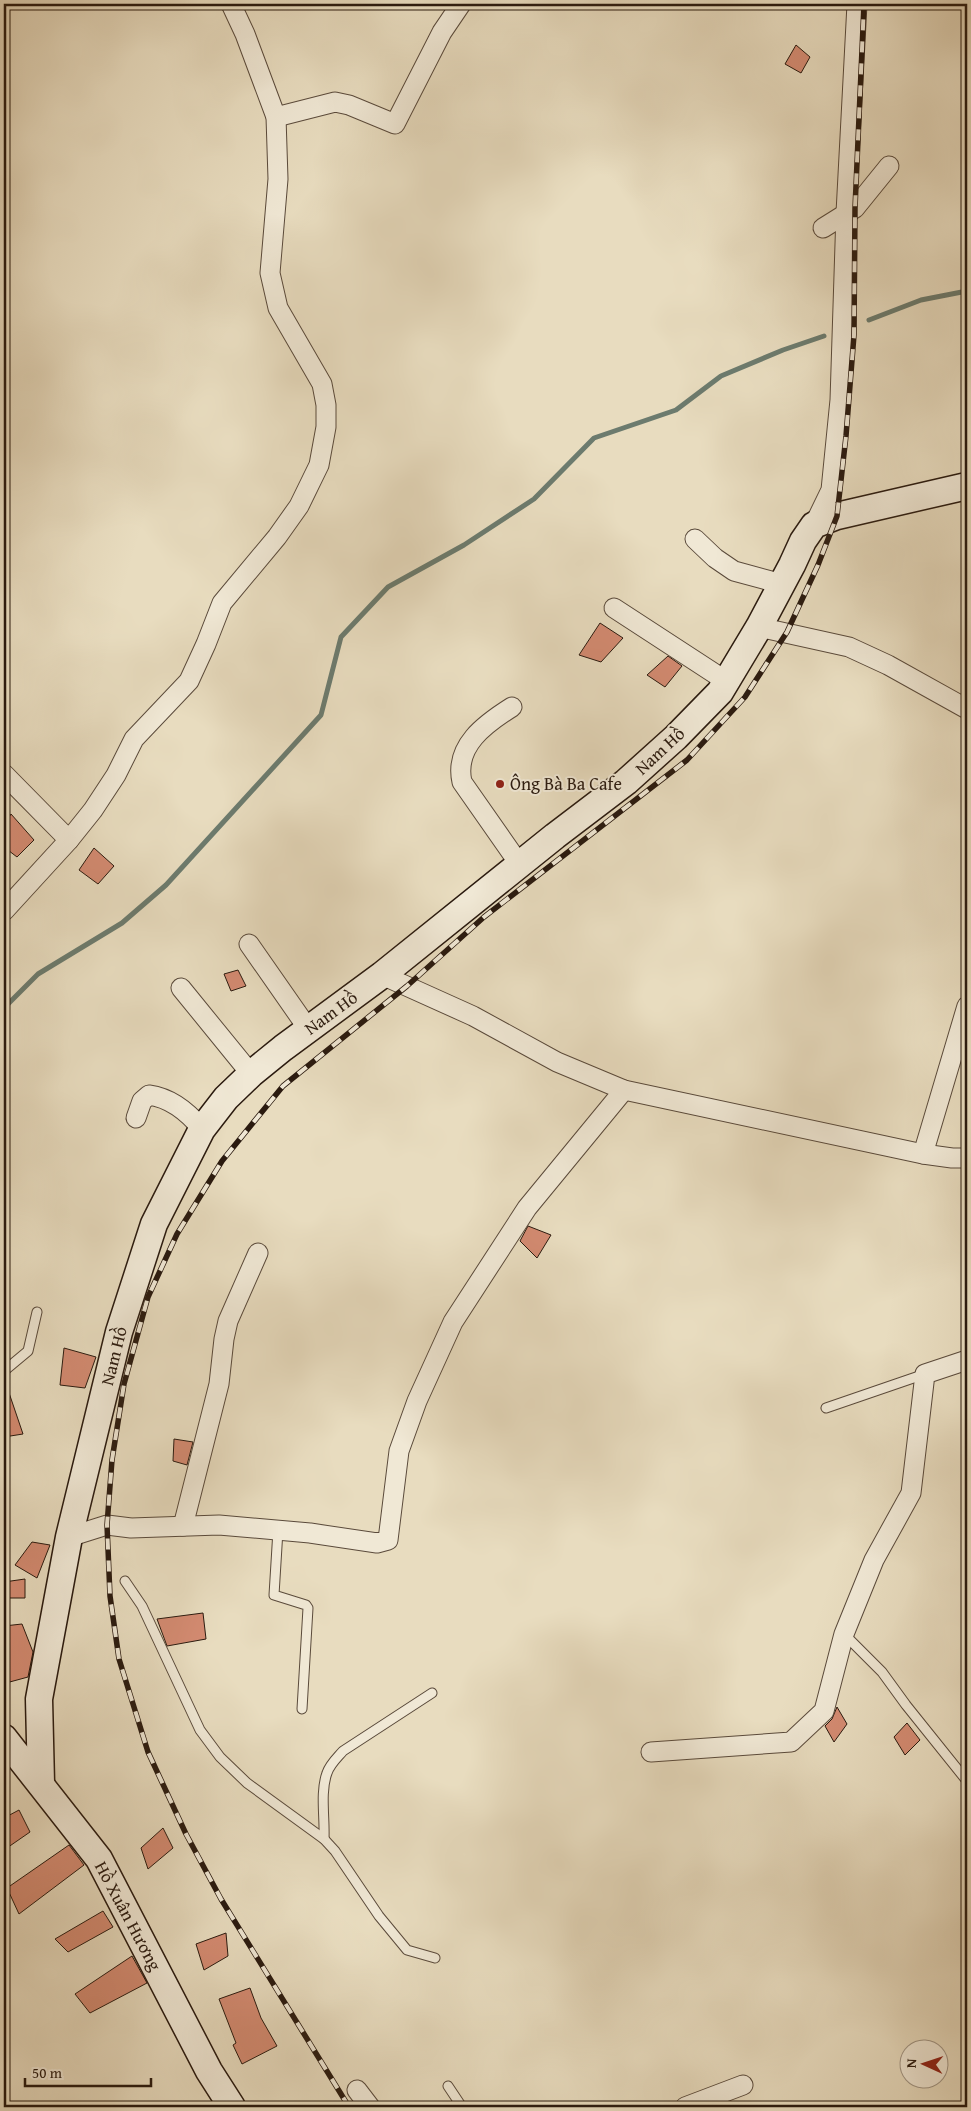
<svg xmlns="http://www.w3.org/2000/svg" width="971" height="2111" font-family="'Gentium Book Plus',serif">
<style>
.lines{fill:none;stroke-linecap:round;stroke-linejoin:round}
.stream{stroke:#6c7b6e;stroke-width:5}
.building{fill:#d48b72;stroke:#2a1a0f}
.lane-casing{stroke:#5a4a3b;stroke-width:11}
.street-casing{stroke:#5a4a3b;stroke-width:21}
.secondary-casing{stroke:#2a1a0f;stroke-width:29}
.lane{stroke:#f0e8d5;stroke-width:9}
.street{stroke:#f0e8d5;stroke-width:19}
.secondary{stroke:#f0e8d5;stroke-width:26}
.rail-casing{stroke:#2a1a0f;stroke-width:5.5}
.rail{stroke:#f0e8d5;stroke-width:4;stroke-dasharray:11;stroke-linecap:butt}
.poi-dot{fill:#8f2418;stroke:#f0e8d5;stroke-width:2}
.labels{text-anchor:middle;stroke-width:4;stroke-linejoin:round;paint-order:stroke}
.street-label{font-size:18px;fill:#2a1a0f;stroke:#f0e8d5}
.poi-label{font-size:18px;fill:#2a1a0f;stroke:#f0e8d5;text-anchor:start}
</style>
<rect width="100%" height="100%" fill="#e8dcbf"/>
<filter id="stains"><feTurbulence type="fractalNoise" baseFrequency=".004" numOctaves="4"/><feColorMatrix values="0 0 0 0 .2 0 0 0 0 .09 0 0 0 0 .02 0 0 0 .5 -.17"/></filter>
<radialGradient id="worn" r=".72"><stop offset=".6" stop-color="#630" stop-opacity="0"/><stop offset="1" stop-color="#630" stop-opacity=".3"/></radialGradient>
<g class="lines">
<!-- stream -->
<g class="stream">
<path d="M869,320L921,300L967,291"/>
<path d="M4,1008L38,974L122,923L166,885L321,715L341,637L388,587L464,545L534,499L594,438L676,410L721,376L783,350L824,336"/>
</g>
</g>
<!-- building -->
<g class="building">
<path d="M796,45L810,57L801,73L785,64Z"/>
<path d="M600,623L623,638L601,662L579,655Z"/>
<path d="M668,656L682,666L665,687L647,675Z"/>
<path d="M11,814L34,840L17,857L4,847V825Z"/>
<path d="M94,848L114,866L98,884L79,870Z"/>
<path d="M238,970L246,986L231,991L224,974Z"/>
<path d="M528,1226L551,1235L537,1258L520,1241Z"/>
<path d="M64,1348L96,1357L85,1388L60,1385Z"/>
<path d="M6,1384L23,1434L4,1437V1385Z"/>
<path d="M174,1439L193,1442L187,1465L173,1461Z"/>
<path d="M32,1542L50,1545L37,1578L15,1565Z"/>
<path d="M25,1579V1598H4V1582Z"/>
<path d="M203,1613L206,1639L167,1646L157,1619Z"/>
<path d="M22,1624L33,1652L28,1677L6,1683L4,1676V1626Z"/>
<path d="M837,1707L847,1724L834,1742L825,1726L832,1719Z"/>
<path d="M907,1723L920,1740L905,1755L894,1737Z"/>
<path d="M19,1810L30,1832L4,1850V1818Z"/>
<path d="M163,1828L173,1848L148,1869L141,1848Z"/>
<path d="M69,1845L84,1865L19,1914L7,1888Z"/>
<path d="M103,1911L113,1927L68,1952L55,1939Z"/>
<path d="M226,1933L228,1956L204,1970L196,1944Z"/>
<path d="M132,1956L147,1983L90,2013L75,1994Z"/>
<path d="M250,1988L261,2018L277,2046L242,2064L233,2045L236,2043L219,1999Z"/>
</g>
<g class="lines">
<defs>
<g id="lane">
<path d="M4,1371L28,1351L37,1312"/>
<path d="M826,1408L925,1374"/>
<path d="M278,1530L274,1595L306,1605L308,1608L302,1709"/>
<path d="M125,1581L142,1606L200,1730L220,1757L247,1783L324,1839L335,1851L379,1916L407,1950L435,1958"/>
<path d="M844,1634L882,1672L906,1705L967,1781"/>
<path d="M324,1839C325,1818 320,1792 327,1773C330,1764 337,1758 343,1751L432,1693"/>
<path d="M448,2086L462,2107"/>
</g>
<g id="street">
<path d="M276,117L335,102L349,105L395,124L442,32L461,4"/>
<path d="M823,228L855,208L889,166"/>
<path d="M814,525L831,490L840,400L846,213L857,4"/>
<path d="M695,539L715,558L734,571L782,584"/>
<path d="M614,608L726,681"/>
<path d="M759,627L849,647L888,665L967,709"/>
<path d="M512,707C485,724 454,746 462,782L520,865"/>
<path d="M4,774L69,840"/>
<path d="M4,911L69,840L93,810L116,775L134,739L189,681L206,644L222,603L277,537L299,506L319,465L326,427V405L322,384L278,308L270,273L278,179L276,117L245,34L231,4"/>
<path d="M249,944L309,1030"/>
<path d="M382,975L473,1016L557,1062L624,1090L923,1154L952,1158H967"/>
<path d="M181,988L251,1074"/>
<path d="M136,1118L142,1101L149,1095C171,1098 188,1112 202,1129"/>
<path d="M923,1154L967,1006"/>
<path d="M183,1526L219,1384L224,1339L228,1321L258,1253"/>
<path d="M69,1537L107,1525L131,1528L219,1525L310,1533L377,1543L388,1540L399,1451L417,1401L453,1322L527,1208L624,1090"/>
<path d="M651,1752L791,1742L824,1711L844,1634L874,1560L911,1493L925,1374L967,1360"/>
<path d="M357,2090L370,2107"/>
<path d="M685,2107L743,2085"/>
</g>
<g id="secondary">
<path d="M4,1738L99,1859L209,2071L232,2107"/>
<path d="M41,1783L39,1699L69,1537L119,1332L154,1224L202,1129L226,1098L251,1074L283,1048L382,975L555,836L626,782L676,737L720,692L759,627L792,565L803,541L814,525L837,516L967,486"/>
</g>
</defs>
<!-- lane casing -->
<use href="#lane" class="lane-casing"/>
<!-- street casing -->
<use href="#street" class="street-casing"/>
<!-- secondary casing -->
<use href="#secondary" class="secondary-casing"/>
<!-- lane -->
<use href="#lane" class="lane"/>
<!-- street -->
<use href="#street" class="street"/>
<!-- secondary -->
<use href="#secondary" class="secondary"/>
<defs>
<path id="rail" d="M349,2107L221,1899L186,1834L148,1752L119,1659L110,1596L107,1525L112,1460L124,1384L148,1297L177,1234L222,1161L283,1086L407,986L484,917L687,760L745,697L787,632L818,565L837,516L846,436L854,335L855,208L864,4"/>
</defs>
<!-- rail casing -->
<use href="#rail" class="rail-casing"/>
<!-- rail -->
<use href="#rail" class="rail"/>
</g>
<!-- markers -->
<circle class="poi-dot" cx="500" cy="784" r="5"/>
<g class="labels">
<!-- street labels -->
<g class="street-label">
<text transform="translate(660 751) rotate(-43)" y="6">Nam Hồ</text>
<text transform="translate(331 1013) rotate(-36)" y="6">Nam Hồ</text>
<text transform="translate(114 1356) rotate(-76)" y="6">Nam Hồ</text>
<text transform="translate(128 1916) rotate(62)" y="6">Hồ Xuân Hương</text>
</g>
<!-- poi labels -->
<g class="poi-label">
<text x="510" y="790">Ông Bà Ba Cafe</text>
</g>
</g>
<!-- margin -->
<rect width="971" height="2111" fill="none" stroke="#e8dcbf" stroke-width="20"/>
<rect x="5" y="5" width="961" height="2101" fill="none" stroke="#2a1a0f" stroke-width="2.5"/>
<rect x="10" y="10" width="951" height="2091" fill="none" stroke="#2a1a0f"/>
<!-- north arrow -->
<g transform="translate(924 2064) rotate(273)"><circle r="24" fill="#f0e8d5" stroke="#a19686"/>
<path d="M0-4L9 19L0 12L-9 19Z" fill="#8f2418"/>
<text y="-8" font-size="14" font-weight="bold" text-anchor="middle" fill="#2a1a0f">N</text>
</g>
<!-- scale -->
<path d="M25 2078v8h126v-8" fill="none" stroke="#2a1a0f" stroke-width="2.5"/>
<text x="32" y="2078" font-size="15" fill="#2a1a0f" stroke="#f0e8d5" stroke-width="4" paint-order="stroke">50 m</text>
<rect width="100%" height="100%" filter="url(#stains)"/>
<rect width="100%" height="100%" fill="url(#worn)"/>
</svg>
